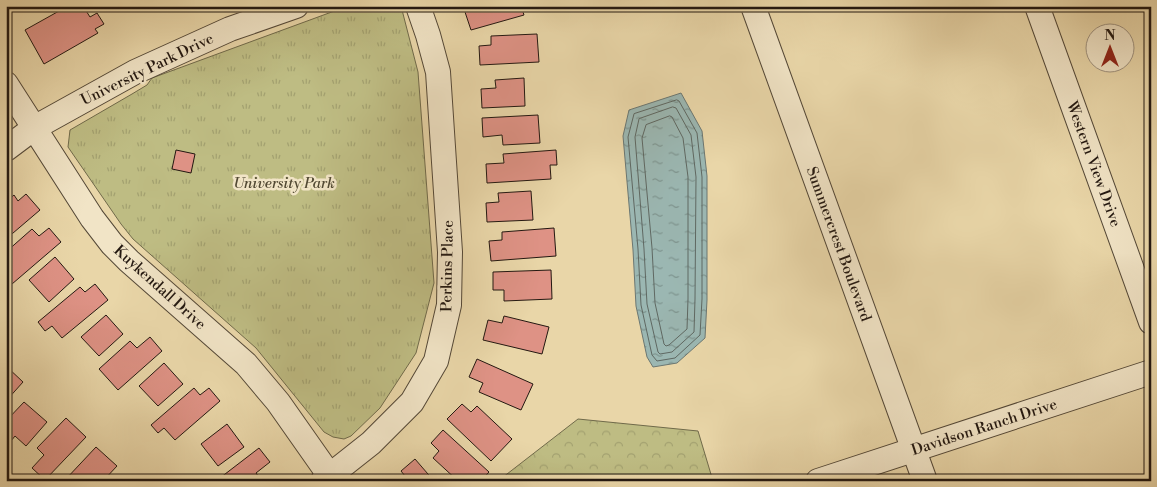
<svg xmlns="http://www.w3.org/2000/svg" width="1157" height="487" font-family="'Libre Bodoni',serif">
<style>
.forest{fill:url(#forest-crowns);stroke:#706a4a}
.park{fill:url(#park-tufts);stroke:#706a4a}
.water{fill:url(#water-ripples);stroke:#6b7772}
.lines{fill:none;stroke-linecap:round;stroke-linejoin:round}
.shore{stroke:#5f6862;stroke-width:1}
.building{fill:#de9285;stroke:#231811}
.minor-casing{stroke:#544837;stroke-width:26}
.minor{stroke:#f1e4c6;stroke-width:24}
.labels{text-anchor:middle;stroke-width:5;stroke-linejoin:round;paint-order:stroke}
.street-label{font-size:15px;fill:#231811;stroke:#f1e4c6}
.park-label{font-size:15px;font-style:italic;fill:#524933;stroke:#f1e4c6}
</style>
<defs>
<pattern id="forest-crowns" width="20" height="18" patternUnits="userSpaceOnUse" patternTransform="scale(1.25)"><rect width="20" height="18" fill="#bebc83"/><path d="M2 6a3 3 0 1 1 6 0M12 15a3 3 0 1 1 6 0" fill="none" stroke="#a3a170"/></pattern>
<pattern id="park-tufts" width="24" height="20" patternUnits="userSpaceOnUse" patternTransform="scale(1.25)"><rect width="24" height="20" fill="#bebc83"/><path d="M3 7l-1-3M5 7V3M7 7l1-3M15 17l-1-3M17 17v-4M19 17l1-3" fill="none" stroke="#a3a170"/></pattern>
<pattern id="water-ripples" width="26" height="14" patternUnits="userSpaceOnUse" patternTransform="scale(1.25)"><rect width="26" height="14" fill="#9bb7b2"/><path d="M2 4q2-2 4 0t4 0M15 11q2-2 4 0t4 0" fill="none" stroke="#7e948f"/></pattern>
</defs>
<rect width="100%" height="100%" fill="#e9d6a8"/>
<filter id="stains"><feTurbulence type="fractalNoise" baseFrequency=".004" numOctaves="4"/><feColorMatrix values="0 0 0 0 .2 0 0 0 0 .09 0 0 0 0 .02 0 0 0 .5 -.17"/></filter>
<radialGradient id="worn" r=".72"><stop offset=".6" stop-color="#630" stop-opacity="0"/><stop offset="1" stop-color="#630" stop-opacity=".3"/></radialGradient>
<!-- forest -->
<path class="forest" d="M578,419L698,431L713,481H498Z"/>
<!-- park -->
<path class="park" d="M348,6H401L418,72L434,283L416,353L380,408L351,436L344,439L333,437L324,432L256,348L133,239L121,224L68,147L70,130L132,94L147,85L152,78Z"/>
<!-- water -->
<path class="water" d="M681,93L702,131L707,176V300L705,338L677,363L653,367L647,357L636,306L633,250L623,136L629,110Z"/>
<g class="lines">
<!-- shore -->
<g class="shore">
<path d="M677,100L679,101L697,133L702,177V299L700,335L675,358L657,361L652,355L641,305L638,249L628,137L634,114Z"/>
<path d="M673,107L676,108L691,135L696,177L695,299L694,332L672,352L660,354L658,352L647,304L644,249L635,137L639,119Z"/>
<path d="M670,116L672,117L683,138L688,177V299L687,329L669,345L666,346L664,344L655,303L652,248L642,138L646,125Z"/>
</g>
</g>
<!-- building -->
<g class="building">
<path d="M68,6H83L90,17L97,13L104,24L95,29L98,33L44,64L25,30Z"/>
<path d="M483,6H521L524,15L471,30L465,12Z"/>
<path d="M537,34L539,62L480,65L479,46L491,45V36Z"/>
<path d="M524,78L525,106L482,108L481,89L496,88L495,80Z"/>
<path d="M538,115L540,143L503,145L502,135L483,137L482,118Z"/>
<path d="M176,150L195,154L191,173L172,169Z"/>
<path d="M556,150L557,165H550L551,179L487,183L486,164L504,163L503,154Z"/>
<path d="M531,191L533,220L487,222L486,203L499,202L498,193Z"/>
<path d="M26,194L40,210L6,239V202L14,195L18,201Z"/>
<path d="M49,228L61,242L12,284L6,277V252L32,229L39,236Z"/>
<path d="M554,228L556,256L491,261L489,241L502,240V232Z"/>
<path d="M55,257L74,279L49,302L29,280Z"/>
<path d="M551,270L552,299L504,301V290H493V272Z"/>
<path d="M95,284L108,300L62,338L52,326L45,331L38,322L80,287L85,292Z"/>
<path d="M106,315L123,334L99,356L81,337Z"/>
<path d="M504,316L549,327L542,354L483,340L488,320L502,323Z"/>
<path d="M150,337L162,351L118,390L99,369L130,341L137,348Z"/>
<path d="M477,359L533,384L521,410L479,392L483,383L469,377Z"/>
<path d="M164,363L183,384L158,406L139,386Z"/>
<path d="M6,366L23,382L6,401Z"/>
<path d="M194,388L200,395L209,388L220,401L175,440L164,428L158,433L151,425Z"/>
<path d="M24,402L47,422L26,446L15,436L7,446L6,421Z"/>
<path d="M462,404L471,412L477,406L512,439L491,461L447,419Z"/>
<path d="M66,418L86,437L45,480L32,468L44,455L37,448Z"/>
<path d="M227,424L244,447L218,466L201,444Z"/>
<path d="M443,430L489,472L481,481H458L433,458L439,451L431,443Z"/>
<path d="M96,447L117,466L103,481H65V480Z"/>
<path d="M259,448L270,462L256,473L261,480L216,481Z"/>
<path d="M415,459L434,481H409L401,471Z"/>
</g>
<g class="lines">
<defs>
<g id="minor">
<path d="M753,6L925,481"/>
<path d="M1037,6L1151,322"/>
<path d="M6,84L92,218L112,244L129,261L246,364L278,402L330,476"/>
<path d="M6,149L34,128L135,72L230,29L296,6"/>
<path d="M323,481L371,443L412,402L436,361L449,305L450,252L438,72L428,35L418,6"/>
<path d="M818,481L1151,372"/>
</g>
</defs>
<!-- minor casing -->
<use href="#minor" class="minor-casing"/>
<!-- minor -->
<use href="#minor" class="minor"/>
</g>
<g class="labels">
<!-- street labels -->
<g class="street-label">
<text transform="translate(147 69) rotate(-26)" y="5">University Park Drive</text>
<text transform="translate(1094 164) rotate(70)" y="5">Western View Drive</text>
<text transform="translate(839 244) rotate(70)" y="5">Summercrest Boulevard</text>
<text transform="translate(447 266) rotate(-89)" y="5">Perkins Place</text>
<text transform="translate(160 287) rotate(42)" y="5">Kuykendall Drive</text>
<text transform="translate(984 427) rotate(-18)" y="5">Davidson Ranch Drive</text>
</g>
<!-- park labels -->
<g class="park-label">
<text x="284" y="188">University Park</text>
</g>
</g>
<!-- margin -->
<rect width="1157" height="487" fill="none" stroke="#e9d6a8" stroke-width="25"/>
<rect x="8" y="8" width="1142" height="472" fill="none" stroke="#231811" stroke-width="2.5"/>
<rect x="12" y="12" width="1132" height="462" fill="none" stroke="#231811"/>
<!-- north arrow -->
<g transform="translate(1110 48)"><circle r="24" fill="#f1e4c6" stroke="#9f927e"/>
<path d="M0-4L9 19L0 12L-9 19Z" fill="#8f2418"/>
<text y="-8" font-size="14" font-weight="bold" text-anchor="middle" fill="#231811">N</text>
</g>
<rect width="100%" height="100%" filter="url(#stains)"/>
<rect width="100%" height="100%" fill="url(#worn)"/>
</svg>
